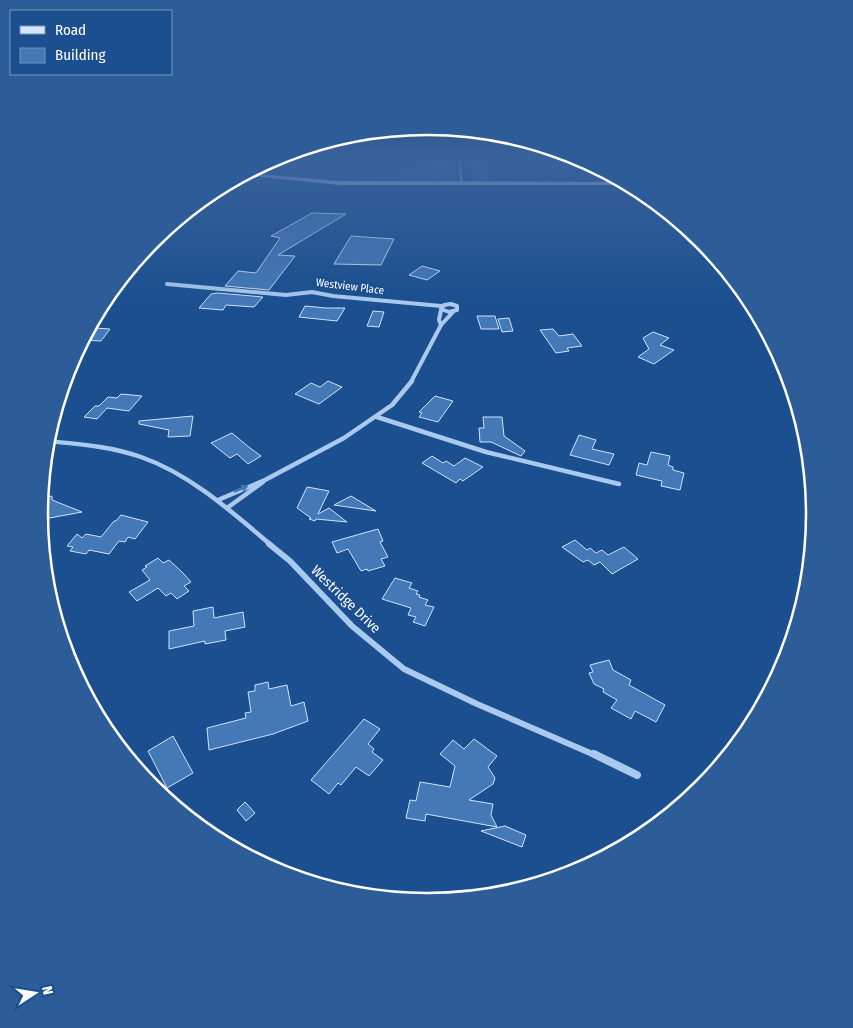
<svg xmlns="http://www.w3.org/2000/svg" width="853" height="1028" font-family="'Fira Sans Condensed',sans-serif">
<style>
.green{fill:#2e69ad}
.building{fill:#4478b7;stroke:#cfe3fa}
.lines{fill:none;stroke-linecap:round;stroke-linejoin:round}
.street-far4{stroke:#a9c9ee;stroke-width:2.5}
.street-far3{stroke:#a9c9ee;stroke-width:4}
.street-far2{stroke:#a9c9ee;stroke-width:4.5}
.street-far1{stroke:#a9c9ee;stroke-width:6}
.street{stroke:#a9c9ee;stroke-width:8}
.secondary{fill:#d6e6fa;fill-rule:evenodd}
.oneway{fill:#4674ac}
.labels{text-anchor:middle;stroke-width:5;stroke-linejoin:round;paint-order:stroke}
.far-street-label{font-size:11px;fill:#fff;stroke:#1b4f8f}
.street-label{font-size:14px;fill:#fff;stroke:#1b4f8f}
.rim{fill:none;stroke:#fff;stroke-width:2.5}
</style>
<rect width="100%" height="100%" fill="#1b4f8f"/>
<!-- green -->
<g class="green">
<path d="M440,159H454L456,178L442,181L321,178L320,175L368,179Z"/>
<path d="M463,159H491L485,167L488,174L494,180L474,179L464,164Z"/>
</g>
<!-- building -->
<g class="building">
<path d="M312,213L346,214L278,255L295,256L269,290L225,286L238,271L256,273L280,238L271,236Z"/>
<path d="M351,236L394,239L381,265L334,264Z"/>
<path d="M422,266L440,271L427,280L409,275Z"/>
<path d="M218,293L263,297L254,307L226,305L223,310L199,308L211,294Z"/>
<path d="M305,306L326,308H345L337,321L299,317Z"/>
<path d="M373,311L384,312L379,327L367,326Z"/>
<path d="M477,316H495L499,329H481Z"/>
<path d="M509,318L513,331L502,332L498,319Z"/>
<path d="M95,328L110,329L101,341L82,340L88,329Z"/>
<path d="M553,329L559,336L573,334L582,346L567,348L569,351L556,353L540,330Z"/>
<path d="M653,332L669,338L660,345L674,350L654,364L638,357L649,349L643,338Z"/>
<path d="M328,381L342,387L319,404L295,394L311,383L320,387Z"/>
<path d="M121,394L142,396L129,411L107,408L97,419L84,417L95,406H99L108,397L117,398Z"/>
<path d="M435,396L453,401L438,422L419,417L422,413L419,412Z"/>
<path d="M193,416L190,436L168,437L169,430L139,424V421Z"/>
<path d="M483,417H502L504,436L525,451L521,456L491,442H480L479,428H484Z"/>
<path d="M232,433L250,448L261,456L248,464L237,454L230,458L211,443Z"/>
<path d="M579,435L596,440L592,449L614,454L609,465L570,455Z"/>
<path d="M651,452L670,456L668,465L673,467V470L684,473L680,490L661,486L662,481L636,475L639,463L647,465Z"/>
<path d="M432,456L443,463L446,461L454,466L465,458L483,467L463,481L460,479L456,483L422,463Z"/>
<path d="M307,487L329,491L318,514L329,508L347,522L316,519L315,521L309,519L311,518L297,508Z"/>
<path d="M52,496V500L82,512L39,520L40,498Z"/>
<path d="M351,496L376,511L334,505Z"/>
<path d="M121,515L148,522L135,539L128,537L125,542L119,541L109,554L89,550L86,554L70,551L73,547L67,546L77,534L82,538L86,534L101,537L114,521H116Z"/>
<path d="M378,529L383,541L380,542L388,557L381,559L385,566L368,571L367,569L361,571L348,549L337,553L332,542Z"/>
<path d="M575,540L587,550L590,548L596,553L602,550L608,555L624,547L638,559L612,574L600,562L594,565L588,560L583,562L562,547Z"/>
<path d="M158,558L163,563L169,560L183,573L191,582L184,586L189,591L177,599L171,593L166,596L158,588L137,601L129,592L150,580L142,570L147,567L145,566Z"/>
<path d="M395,578L412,583L409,588L418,591L416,594L420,595L419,597L428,600L425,605L434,607L425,626L413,622L416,617L408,615L411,608L382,599Z"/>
<path d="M213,607L214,618L243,612L245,627L225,631L226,640L205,644V641L169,649V631L194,626L193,611Z"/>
<path d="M609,660L613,670L631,680L629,685L665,705L656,722L635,711L631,719L611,708L617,700L603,692L604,689L594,684L589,673L593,672L590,665Z"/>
<path d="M268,682L269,689L287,685L291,706L304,702L308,721L273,734L209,750L207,728L246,718L245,713L251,712L248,692L255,691V685Z"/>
<path d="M364,719L380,729L368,744L374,749L372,752L383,760L369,776L356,767L341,785L338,783L329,794L311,780Z"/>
<path d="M173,736L193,773L167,788L148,751Z"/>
<path d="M474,739L497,756L488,767L495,778L493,784L469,800L493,804L491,815L497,827L426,814L425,821L406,818L410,800L416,801L420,782L450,787L455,766L440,754L453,740L464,749Z"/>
<path d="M245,802L255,813L246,821L237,810Z"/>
<path d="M505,826L526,835L522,847L481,831Z"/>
</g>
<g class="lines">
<!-- street-far4 -->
<path class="street-far4" d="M459,159L462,184"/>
<!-- street-far3 -->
<g class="street-far3">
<path d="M167,284L286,295L312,292L333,296L441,306"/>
<path d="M451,304L457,306V310L449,312L441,309L444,305Z"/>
<path d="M441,310L439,320L441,325"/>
<path d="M411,382L441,325L453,312"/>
</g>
<!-- street-far2 -->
<g class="street-far2">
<path d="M377,417L486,452L619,484"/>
<path d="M46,441C78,444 110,446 141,457C190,474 232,512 271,545"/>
<path d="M218,500L265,480L344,438L392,405L412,381"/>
<path d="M227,508L263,482"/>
</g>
<!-- street-far1 -->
<path class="street-far1" d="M269,544L290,561L352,626L404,669L477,704L597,756"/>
<!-- street -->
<path class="street" d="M594,754L637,775"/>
<!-- secondary -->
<path class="secondary" d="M246,173L340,181L625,182L630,185H340L242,175Z"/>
</g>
<!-- one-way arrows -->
<defs><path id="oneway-solid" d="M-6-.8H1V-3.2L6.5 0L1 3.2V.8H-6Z" transform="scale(1.25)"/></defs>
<use class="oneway" href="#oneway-solid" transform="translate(241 489) rotate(-23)"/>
<!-- sky -->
<linearGradient id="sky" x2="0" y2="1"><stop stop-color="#0f2b4f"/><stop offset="0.52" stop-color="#39639b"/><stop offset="1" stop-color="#39639b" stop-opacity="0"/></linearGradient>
<rect width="853" height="303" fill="url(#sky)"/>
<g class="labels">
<!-- far-street labels -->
<g class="far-street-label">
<text transform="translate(350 286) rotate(7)" y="4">Westview Place</text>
</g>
<!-- street labels -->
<g class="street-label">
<text transform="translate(346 599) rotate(44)" y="5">Westridge Drive</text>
</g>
</g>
<!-- crop -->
<path d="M0 0H853V1028H0ZM48 514a379 379 0 1 1 758 0a379 379 0 1 1-758 0Z" fill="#2d5d98" fill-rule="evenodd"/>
<path class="rim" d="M48 514a379 379 0 1 1 758 0a379 379 0 1 1-758 0Z"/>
<!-- legend -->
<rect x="10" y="10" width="162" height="65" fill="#1b4f8f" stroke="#7695bc"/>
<rect x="20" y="26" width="25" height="8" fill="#d6e6fa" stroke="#7695bc"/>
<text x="55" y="35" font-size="15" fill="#ffffff">Road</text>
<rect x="20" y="48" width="25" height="15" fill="#4478b7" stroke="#7695bc"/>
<text x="55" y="60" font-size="15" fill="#ffffff">Building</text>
<!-- north arrow -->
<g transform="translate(35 993) rotate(78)" stroke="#1b4f8f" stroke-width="4" paint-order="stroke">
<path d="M0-4L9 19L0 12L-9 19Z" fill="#ffffff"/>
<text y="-8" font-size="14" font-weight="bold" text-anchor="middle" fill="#ffffff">N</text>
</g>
</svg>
